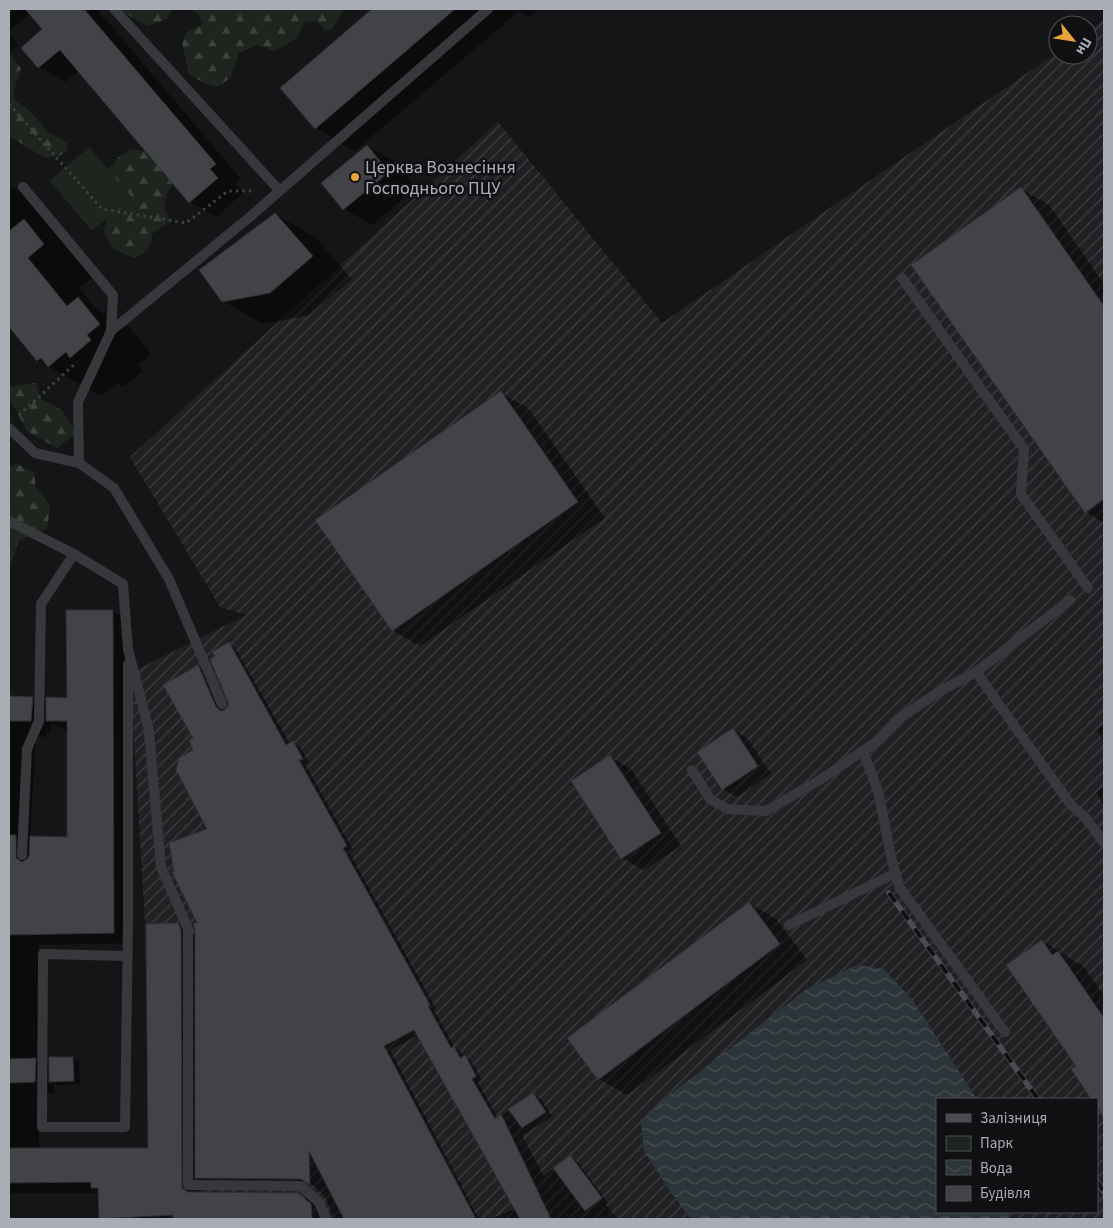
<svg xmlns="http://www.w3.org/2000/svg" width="1113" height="1228" font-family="'Source Sans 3',sans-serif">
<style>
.industrial{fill:url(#industrial-furrows);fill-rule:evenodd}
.forest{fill:url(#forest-firs)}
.park{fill:#1e251e}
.water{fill:url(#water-waves)}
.shadow{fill:#0007;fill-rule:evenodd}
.building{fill:#424347;stroke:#2f3033}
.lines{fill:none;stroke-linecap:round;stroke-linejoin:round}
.path{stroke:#3d3f43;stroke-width:3;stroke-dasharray:2.5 4;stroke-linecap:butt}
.lane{stroke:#37383c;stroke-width:10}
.rail-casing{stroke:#4a4c51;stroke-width:5.5}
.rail{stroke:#101012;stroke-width:4;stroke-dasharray:11;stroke-linecap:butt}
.poi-dot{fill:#e7a53e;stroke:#101012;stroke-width:2}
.labels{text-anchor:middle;stroke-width:5;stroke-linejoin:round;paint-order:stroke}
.poi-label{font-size:18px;fill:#a8adb6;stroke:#101012;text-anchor:start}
</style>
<defs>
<pattern id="industrial-furrows" width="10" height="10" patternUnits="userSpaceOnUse" patternTransform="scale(1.25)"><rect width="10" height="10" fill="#212124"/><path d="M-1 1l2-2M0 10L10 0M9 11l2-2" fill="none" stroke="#3e3f42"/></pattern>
<pattern id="forest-firs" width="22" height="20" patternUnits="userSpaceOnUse" patternTransform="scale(1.25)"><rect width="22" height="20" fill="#1e251e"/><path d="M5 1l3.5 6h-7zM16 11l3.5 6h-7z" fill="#3c423c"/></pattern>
<pattern id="water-waves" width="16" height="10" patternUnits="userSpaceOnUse" patternTransform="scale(1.25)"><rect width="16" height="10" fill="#2c353a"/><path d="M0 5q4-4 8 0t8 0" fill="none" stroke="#485054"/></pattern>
</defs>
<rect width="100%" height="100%" fill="#151517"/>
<!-- industrial -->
<path class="industrial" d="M1104,20V1219H152L149,1183L145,923L130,673L246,615L220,607L130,457L498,122L662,323L1058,52V55H1088V31ZM937,1099H1097V1212H937Z"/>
<!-- forest -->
<g class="forest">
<path d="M117,9H172L167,19L148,26Z"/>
<path d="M189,9H344L331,30H325L317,21L304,22L297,38L275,51L257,45L239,53L230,78L218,87L206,84L189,74L182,43L186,33L202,24L198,13Z"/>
<path d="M9,55H11L21,68L14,90L15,100L32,113L47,131L67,143V151L59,156L45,158L9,136Z"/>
<path d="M131,149C152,153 159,152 163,175L170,180L172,185C162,201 163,204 170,221L152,234C152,249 147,251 134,258L112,248L104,231L114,193L107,172L119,157Z"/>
<path d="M36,383L41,399L62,410L76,433L57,448L27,431L9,397V387Z"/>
<path d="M18,464L34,473L36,487L50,505L47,529L19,540L9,568V467Z"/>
</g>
<!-- park -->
<path class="park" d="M89,147L132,197L92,231L50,181Z"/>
<!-- water -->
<path class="water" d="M857,965L884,969L913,1001L977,1099H937V1212H1008V1219H691L670,1191L644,1151L641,1122L664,1099L807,989Z"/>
<!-- shadow -->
<g class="shadow">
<path d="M9,9H97L241,179L236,184L243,193L216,217L190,202L79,71L65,82L39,67L22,48L44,29L30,13L9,31Z"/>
<path d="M374,9H539L530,17L519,11L355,151L316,128L282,88Z"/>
<path d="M9,33L18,45L9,53Z"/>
<path d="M367,146L395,162L416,188L372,225L344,209Z"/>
<path d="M9,185L39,202L96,275L79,288L96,309L130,328L151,354L138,365L143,371L123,387L117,383L101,396L90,390L38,360L9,325V317L11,315L9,312Z"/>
<path d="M1021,189L1049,205L1104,284V523L1086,512Z"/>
<path d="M276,215L315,237L352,279L309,315L263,324L223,301Z"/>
<path d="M501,393L529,409L605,518L420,646L392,630Z"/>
<path d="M113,611L132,622L133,943L39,945V1061L50,1068L73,1058L79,1062L80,1084L57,1085L54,1084V1093H39V1149H149L178,925L196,935L209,830L194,751L198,667L205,671L222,712L226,711L230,706L229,644L235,648L290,744L293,743L300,747L309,763L305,764L353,850L349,852L436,1009L434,1010L455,1048L461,1052L464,1057L471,1061L482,1080L478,1082L498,1118L533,1095L540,1098L552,1116L522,1136L544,1176L570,1157L576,1160L608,1203L606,1204L617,1219H490L515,1209L419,1035L390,1050L479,1219H334L325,1196L309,1182L201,1180V1193L298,1194L318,1206L333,1219H101L99,1193H9V697L32,698L47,707L68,699ZM51,723L68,732L69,838L30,837L36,736L46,737V732H51Z"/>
<path d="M1104,725V742L1097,730Z"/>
<path d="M733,730L747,738L771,774L737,797L723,789Z"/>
<path d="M610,757L631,769L681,846L643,870L622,858Z"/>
<path d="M1104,787V806L1096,793Z"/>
<path d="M749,903L776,919L807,960L627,1095L599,1079L569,1039Z"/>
<path d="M1042,941L1084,967L1104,996V1116L1097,1105V1099H1093L1072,1070L1078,1066Z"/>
</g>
<!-- building -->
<g class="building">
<path d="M25,9H84L216,164L210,169L218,178L189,203L60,50L38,68L21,48L42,29Z"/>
<path d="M372,9H455L315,129L280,88Z"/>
<path d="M367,145L389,172L343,210L321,183Z"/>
<path d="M1021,187L1104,306V499L1085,513L911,265Z"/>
<path d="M275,213L313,256L270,293L222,302L199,270Z"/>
<path d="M24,219L44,244L28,258L67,306L78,297L100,324L87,335L91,340L70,358L66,352L48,367L41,358L37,361L9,327V231Z"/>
<path d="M501,391L578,502L392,631L315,520Z"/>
<path d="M66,610H113L114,933L9,935V835H16V858L22,862L27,859L29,856L30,836L67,837V721H46V697L67,698Z"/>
<path d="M229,642L286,745L293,741L303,759L299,760L347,846L343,848L430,1005L428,1006L451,1048L454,1046L460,1058L465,1055L476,1076L472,1079L495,1119L501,1114L551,1219H520L414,1030L384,1046L476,1219H344L309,1151L310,1185L301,1179L195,1178V929L193,923H197L172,872L174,871L169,843L207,829L176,770L179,758L193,750L189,740L193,738L163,685L198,665L216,707L221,711L225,710L229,705L228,702L210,659L215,656L212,652Z"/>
<path d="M9,696L33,697L31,721H9Z"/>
<path d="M733,728L758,766L722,790L697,752Z"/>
<path d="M610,755L661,833L621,859L571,781Z"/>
<path d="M749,902L780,944L598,1080L567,1038Z"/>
<path d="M178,923L181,930L182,1188L188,1192L298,1193L311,1204L312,1219H173V1215L99,1219L98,1188H91V1182L9,1183V1148H148L146,924Z"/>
<path d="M1042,940L1052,955L1058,951L1104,1018V1118L1097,1107V1099H1091L1071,1069L1076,1066L1006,965Z"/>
<path d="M49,1057H73L74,1081L49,1082Z"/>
<path d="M36,1058L35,1082L9,1083V1059Z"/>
<path d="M533,1093L546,1112L522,1128L508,1109Z"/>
<path d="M570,1155L602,1198L585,1211L553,1168Z"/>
</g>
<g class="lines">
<!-- path -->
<g class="path">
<path d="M9,104L102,209L186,223L228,191H253"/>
<path d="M19,415L77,362"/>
</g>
<!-- lane -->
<g class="lane">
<path d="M114,9L279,190"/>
<path d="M23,187L113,295L111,331"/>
<path d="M902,278L1024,449L1021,494L1088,588"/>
<path d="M9,428L35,453L79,463L114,488L169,579L222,704"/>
<path d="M79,463L78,402L111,331L251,216L488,9"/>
<path d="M9,521L74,554L123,584L128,649L149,731L161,867L188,929V1185L301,1186L319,1202L326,1219"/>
<path d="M1070,600L976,672L1071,805L1085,817L1104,843"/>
<path d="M863,751L878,791L892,861L900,888L1005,1032"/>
<path d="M692,770L710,799L727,809L766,811L823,778L876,742L897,720L940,691L976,672"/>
<path d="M22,855L27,749L39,721L41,604L74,554"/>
<path d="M789,925L896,873"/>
<path d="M127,956L43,954L42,1127H125L128,924V664"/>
</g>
<defs>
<g id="rail">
<path d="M889,893L1038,1099"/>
<path d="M1097,1181L1104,1192"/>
</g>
</defs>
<!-- rail casing -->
<use href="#rail" class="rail-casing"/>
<!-- rail -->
<use href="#rail" class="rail"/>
</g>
<!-- markers -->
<circle class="poi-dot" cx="355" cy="177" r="5"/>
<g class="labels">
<!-- poi labels -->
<g class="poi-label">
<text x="365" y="173">Церква Вознесіння<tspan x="365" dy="21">Господнього ПЦУ</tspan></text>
</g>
</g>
<!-- border -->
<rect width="1113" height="1228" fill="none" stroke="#a8adb6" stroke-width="20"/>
<!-- legend -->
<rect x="936" y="1098" width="162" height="115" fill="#101012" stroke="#4d4f54"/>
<rect x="946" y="1114" width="25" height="8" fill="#4a4c51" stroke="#4d4f54"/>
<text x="980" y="1123" font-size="15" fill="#a8adb6">Залізниця</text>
<rect x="946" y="1136" width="25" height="15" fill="#1e251e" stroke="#4d4f54"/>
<text x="980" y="1148" font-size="15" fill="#a8adb6">Парк</text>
<rect x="946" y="1160" width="25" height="15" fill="url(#water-waves)" stroke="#4d4f54"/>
<text x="980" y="1173" font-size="15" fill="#a8adb6">Вода</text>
<rect x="946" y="1186" width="25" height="15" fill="#424347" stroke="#4d4f54"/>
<text x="980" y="1198" font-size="15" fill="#a8adb6">Будівля</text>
<!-- north arrow -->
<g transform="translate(1073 40) rotate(120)"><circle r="24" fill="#101012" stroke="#4d4f54"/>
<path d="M0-4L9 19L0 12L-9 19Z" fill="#e7a53e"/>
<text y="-8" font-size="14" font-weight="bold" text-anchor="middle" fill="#a8adb6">Пн</text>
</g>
</svg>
